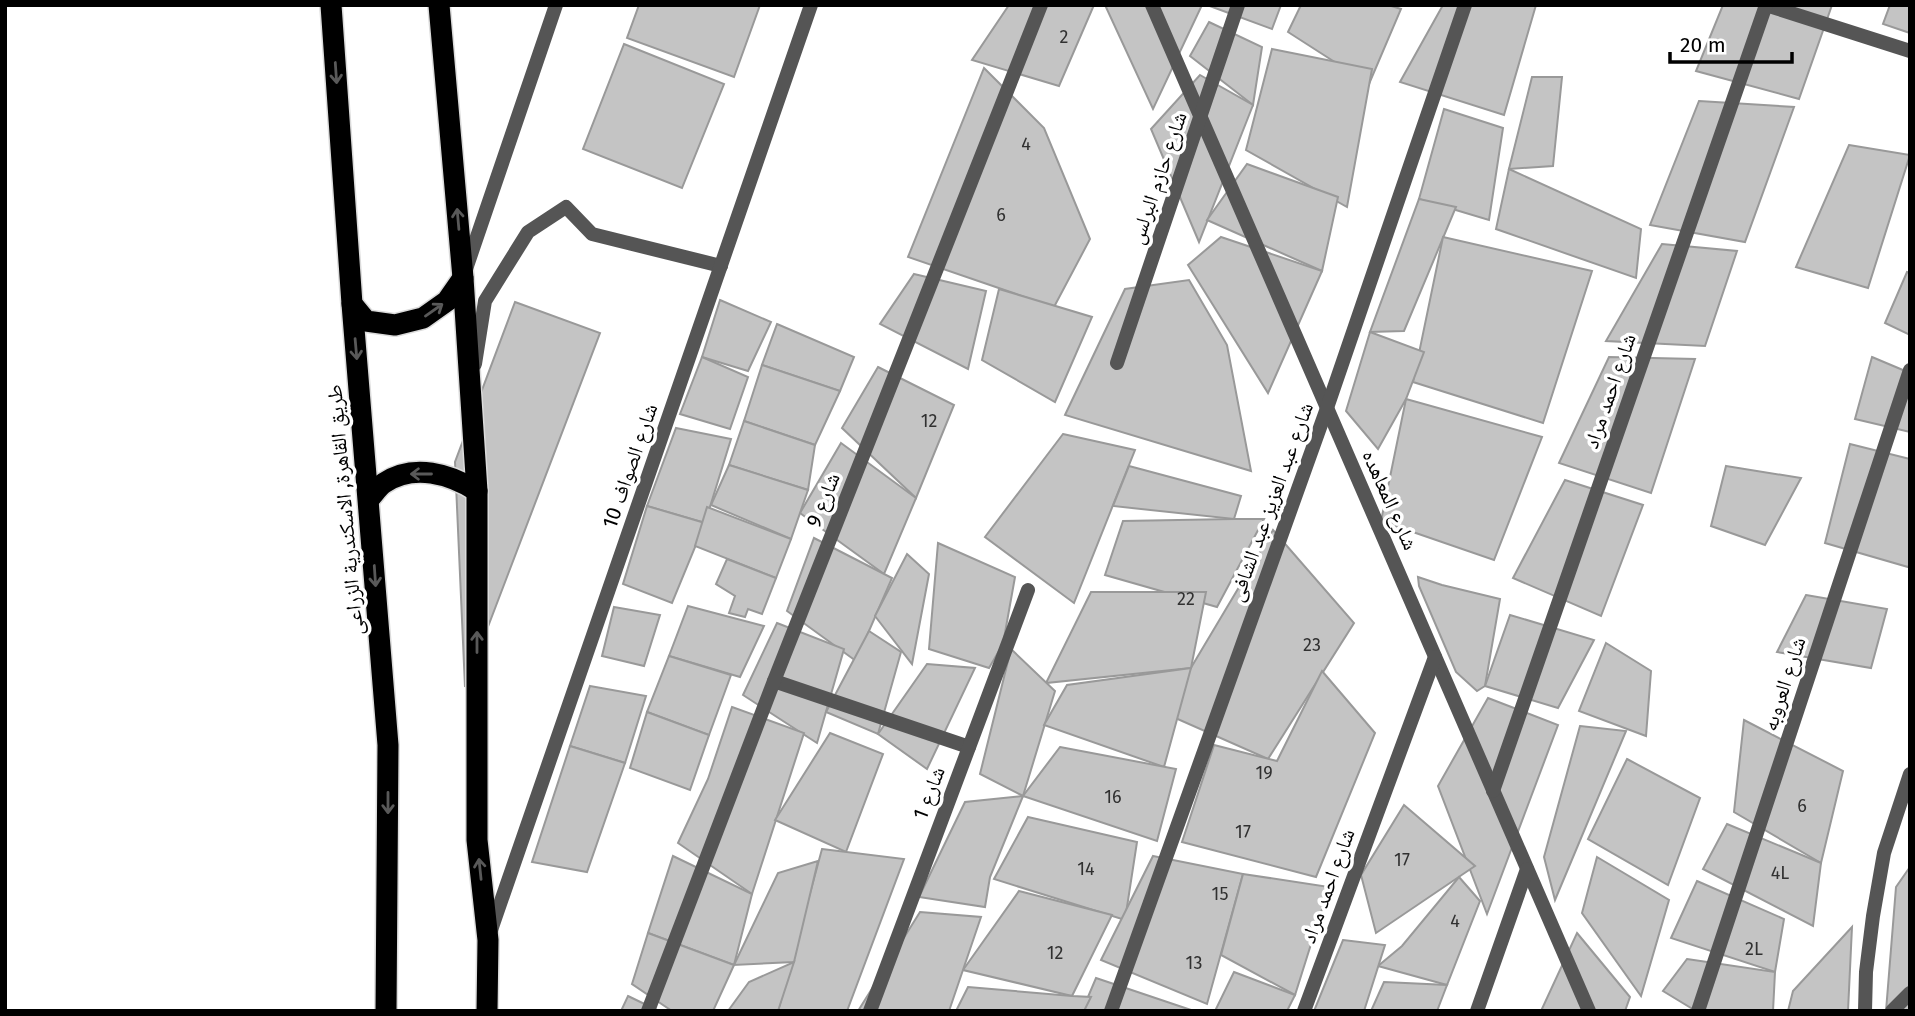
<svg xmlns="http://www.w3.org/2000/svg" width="1915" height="1016" font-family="'Fira Sans','Noto Naskh Arabic',sans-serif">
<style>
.building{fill:#c4c4c4;stroke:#999;stroke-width:2}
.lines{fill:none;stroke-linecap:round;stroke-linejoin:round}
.highway-casing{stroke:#dbdbdb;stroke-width:24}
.lane{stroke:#555;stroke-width:14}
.street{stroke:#555;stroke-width:14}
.highway{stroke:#000;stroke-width:21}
.oneway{stroke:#595959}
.labels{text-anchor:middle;stroke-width:7;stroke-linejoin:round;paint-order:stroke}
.number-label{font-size:18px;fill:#313131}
.street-label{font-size:21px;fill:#000;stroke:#fff}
</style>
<rect width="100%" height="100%" fill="#fff"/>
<!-- building -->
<g class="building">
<path d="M639,5H760L734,77L627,38Z"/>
<path d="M1009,5H1094L1059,86L972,60Z"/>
<path d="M1105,5H1202L1153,109Z"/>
<path d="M1207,5H1281L1272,29Z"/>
<path d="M1301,5H1388L1401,9L1369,84L1288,32Z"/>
<path d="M1443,5H1536L1504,115L1400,82Z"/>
<path d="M1723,5H1832L1799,99L1696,71Z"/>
<path d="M1890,5H1910V33L1883,24Z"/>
<path d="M1209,22L1262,47L1253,105L1190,56Z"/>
<path d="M624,44L724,84L682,188L583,149Z"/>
<path d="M1272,49L1372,69L1347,207L1246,150Z"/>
<path d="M984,68L1044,128L1090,239L1054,307L908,257Z"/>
<path d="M1200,75L1253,105L1199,242L1151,129Z"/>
<path d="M1532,77H1562L1553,166L1509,169Z"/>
<path d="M1699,101L1794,107L1745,242L1650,225Z"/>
<path d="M1444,109L1503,128L1489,220L1419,199Z"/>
<path d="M1849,145L1910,155L1868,288L1796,267Z"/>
<path d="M1247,164L1338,197L1322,271L1207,220Z"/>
<path d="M1509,169L1641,229L1636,278L1496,229Z"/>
<path d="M1419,199L1456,207L1404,331L1370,332Z"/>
<path d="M1221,237L1322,271L1268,393L1188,265Z"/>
<path d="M1443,237L1592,271L1543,423L1413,382Z"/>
<path d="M1662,244L1737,251L1705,346L1606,341Z"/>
<path d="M1907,272L1910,273V335L1885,323Z"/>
<path d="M914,274L986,291L968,369L880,324Z"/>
<path d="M1189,280L1227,345L1251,471L1065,415L1125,289Z"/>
<path d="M999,289L1092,317L1055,402L982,360Z"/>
<path d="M720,300L771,322L748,371L702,357Z"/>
<path d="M515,302L600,333L465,687L455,462Z"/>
<path d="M777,324L854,357L840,391L762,365Z"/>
<path d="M1370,332L1424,352L1406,399L1378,449L1346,411Z"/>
<path d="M702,357L748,377L730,429L680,414Z"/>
<path d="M1609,357L1695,359L1651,493L1559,463Z"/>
<path d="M1872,357L1910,373V432L1855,419Z"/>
<path d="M762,365L840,391L815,445L744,421Z"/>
<path d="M878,367L954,405L916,498L842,428Z"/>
<path d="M1406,399L1542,437L1494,560L1381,521Z"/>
<path d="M744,421L815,445L808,490L729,465Z"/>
<path d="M676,428L731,439L705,523L647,506Z"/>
<path d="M1063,434L1135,450L1074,603L985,537Z"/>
<path d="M841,443L916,498L884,574L800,513Z"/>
<path d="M1850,444L1910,459V564L1908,567L1825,543Z"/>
<path d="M729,465L808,490L791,539L711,505Z"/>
<path d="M1129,466L1241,496L1234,519L1113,506Z"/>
<path d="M1726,466L1801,478L1765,545L1711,526Z"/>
<path d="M1565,480L1643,505L1601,616L1513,578Z"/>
<path d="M647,506L705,523L672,603L623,584Z"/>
<path d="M707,507L791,539L776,578L695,546Z"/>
<path d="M1234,519H1264L1217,607L1105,575L1123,521Z"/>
<path d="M1273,530L1354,623L1268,759L1164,713Z"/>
<path d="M814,538L892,578L856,661L787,611Z"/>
<path d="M938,543L1015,577L1003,644L989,668L929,649Z"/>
<path d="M907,554L929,574L912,664L875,616Z"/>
<path d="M727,559L776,578L762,614L748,609L745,617L729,613L735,596L716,584Z"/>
<path d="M1418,577L1442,585L1500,599L1485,686L1477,691L1456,672L1419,586Z"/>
<path d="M1091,592H1206L1191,668L1046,683Z"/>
<path d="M1806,595L1887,609L1871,668L1777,652Z"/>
<path d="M688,606L764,626L740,677L669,656Z"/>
<path d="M614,607L660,615L644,666L602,656Z"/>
<path d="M1510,615L1594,640L1558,708L1485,686Z"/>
<path d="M777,623L844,649L817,743L743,695Z"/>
<path d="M869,631L901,652L878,734L826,712Z"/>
<path d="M1606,643L1651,671L1646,736L1579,711Z"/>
<path d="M1011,649L1055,691L1023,796L980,774Z"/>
<path d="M669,656L731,675L709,735L647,712Z"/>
<path d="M927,664L975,668L927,769L878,734Z"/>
<path d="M1191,668L1164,767L1044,725L1067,685Z"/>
<path d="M1322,671L1375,733L1316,877L1182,842L1214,745L1277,761Z"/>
<path d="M590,686L646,696L625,763L570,746Z"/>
<path d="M1488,698L1558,725L1487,914L1438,786Z"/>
<path d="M732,707L804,733L752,894L678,843L708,779Z"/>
<path d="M647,712L709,735L690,790L630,768Z"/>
<path d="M1744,720L1843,771L1821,863L1734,812Z"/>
<path d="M1580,726L1626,731L1555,900L1544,857Z"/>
<path d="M830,733L883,754L846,852L775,820Z"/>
<path d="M570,746L625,763L587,872L532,862Z"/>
<path d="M1060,747L1176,769L1157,841L1023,796Z"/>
<path d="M1627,759L1700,798L1668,885L1588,839Z"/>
<path d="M1023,796L990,877L985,907L919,897L965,802Z"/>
<path d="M1404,805L1475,866L1376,933L1361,875Z"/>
<path d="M1028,817L1137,842L1125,920L994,879Z"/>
<path d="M1727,824L1821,863L1813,926L1703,869Z"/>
<path d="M822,849L904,859L847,1011H778Z"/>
<path d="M673,856L752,894L734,965L648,933Z"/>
<path d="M1153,856L1243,874L1207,1004L1101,960Z"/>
<path d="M1597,857L1669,900L1641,996L1582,913Z"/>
<path d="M818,861L794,962L734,965L778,873Z"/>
<path d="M1910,867V1011H1886L1896,887Z"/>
<path d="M1243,874L1329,887L1295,995L1221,955Z"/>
<path d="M1459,877L1480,901L1447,985L1378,966L1402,946Z"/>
<path d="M1697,881L1784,919L1775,972L1671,938Z"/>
<path d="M1019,891L1112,915L1072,996L963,970Z"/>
<path d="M920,912L981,917L949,1011H858Z"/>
<path d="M1852,927L1848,1011H1788L1793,991Z"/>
<path d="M648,933L734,965L713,1011H672L632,984Z"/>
<path d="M1577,933L1630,997L1625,1011H1541Z"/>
<path d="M1343,940L1385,945L1364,1011H1314Z"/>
<path d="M1687,959L1775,972L1773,1011H1696L1663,991Z"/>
<path d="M794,962L778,1011H728L749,982Z"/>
<path d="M1234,972L1295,995L1287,1011H1215Z"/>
<path d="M1096,978L1194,1011H1082Z"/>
<path d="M1384,982L1447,985L1437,1011H1371Z"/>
<path d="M968,987L1072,996L1091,997L1084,1011H956Z"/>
<path d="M628,996L659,1011H621Z"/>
</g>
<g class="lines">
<defs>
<g id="highway">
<path d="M331,5L352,304L388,745L386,1011"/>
<path d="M439,5L463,278L477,491V840L488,940L487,1011"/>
<path d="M352,304L366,321L395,325L423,318L447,301L463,278"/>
<path d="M369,499C374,494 378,487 384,483C414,463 450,474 477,491"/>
</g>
</defs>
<!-- highway casing -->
<use href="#highway" class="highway-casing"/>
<!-- lane -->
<path class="lane" d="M475,364L485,301L528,232L566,207L592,234L721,266"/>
<!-- street -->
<g class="street">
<path d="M1152,5L1589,1011"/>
<path d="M1766,5L1910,51"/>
<path d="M466,269L556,5"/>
<path d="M1117,363L1238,5"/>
<path d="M774,681L969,747"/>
<path d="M1493,791L1766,5"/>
<path d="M490,933L811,5"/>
<path d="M648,1011L774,681L1041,5"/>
<path d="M870,1011L1028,590"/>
<path d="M1111,1011L1327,408L1465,5"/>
<path d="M1304,1011L1435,657"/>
<path d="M1477,1011L1527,869"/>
<path d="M1698,1011L1910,370"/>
<path d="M1865,1011L1866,972L1873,916L1884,853L1910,774"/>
<path d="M1892,1011L1910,993"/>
</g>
<!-- highway -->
<use href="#highway" class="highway"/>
</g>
<!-- one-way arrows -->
<defs><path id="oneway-shaft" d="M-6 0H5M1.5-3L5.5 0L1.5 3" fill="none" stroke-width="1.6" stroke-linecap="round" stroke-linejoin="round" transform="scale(1.75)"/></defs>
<g class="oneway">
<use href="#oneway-shaft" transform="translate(336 73) rotate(86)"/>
<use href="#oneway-shaft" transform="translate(458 219) rotate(-95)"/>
<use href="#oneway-shaft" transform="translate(434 310) rotate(-35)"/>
<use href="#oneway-shaft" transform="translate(356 349) rotate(85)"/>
<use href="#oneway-shaft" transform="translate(421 474) rotate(180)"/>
<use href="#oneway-shaft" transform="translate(375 576) rotate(86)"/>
<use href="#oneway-shaft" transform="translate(477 642) rotate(-90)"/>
<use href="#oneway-shaft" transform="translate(388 803) rotate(90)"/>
<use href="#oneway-shaft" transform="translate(480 869) rotate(-96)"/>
</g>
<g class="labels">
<!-- number labels -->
<g class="number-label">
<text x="1064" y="43">2</text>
<text x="1026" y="150">4</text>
<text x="1001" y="221">6</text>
<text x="929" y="427">12</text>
<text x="1186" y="605">22</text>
<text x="1312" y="651">23</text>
<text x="1264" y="779">19</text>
<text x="1113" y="803">16</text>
<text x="1802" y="812">6</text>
<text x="1243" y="838">17</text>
<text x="1402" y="866">17</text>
<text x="1086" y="875">14</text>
<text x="1780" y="879">4L</text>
<text x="1220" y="900">15</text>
<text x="1455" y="927">4</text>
<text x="1754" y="955">2L</text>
<text x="1055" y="959">12</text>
<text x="1194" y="969">13</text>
</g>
<!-- street labels -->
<g class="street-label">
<text transform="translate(1158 178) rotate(-71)" y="7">شارع حازم البرلس</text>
<text transform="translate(1610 391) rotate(-71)" y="7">شارع احمد مراد</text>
<text transform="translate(630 466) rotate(-71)" y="7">شارع الصواف 10</text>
<text transform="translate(823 500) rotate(-68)" y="7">شارع 9</text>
<text transform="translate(1390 500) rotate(66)" y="7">شارع المعاهده</text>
<text transform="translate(1271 502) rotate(-70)" y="7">شارع عبد العزيز عبد الشافى</text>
<text transform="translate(345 510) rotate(-95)" y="7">طريق القاهرة, الاسكندرية الزراعى</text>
<text transform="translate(1784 684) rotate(-72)" y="7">شارع العروبه</text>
<text transform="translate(929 793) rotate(-69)" y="7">شارع 1</text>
<text transform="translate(1328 886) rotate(-70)" y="7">شارع احمد مراد</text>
</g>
</g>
<!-- border -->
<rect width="1915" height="1016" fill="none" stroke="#000000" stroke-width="14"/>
<!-- scale -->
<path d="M1670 52v10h122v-10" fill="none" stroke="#000000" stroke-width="3.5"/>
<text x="1680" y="52" font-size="21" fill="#000000" stroke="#ffffff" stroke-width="5" paint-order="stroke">20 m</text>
</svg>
